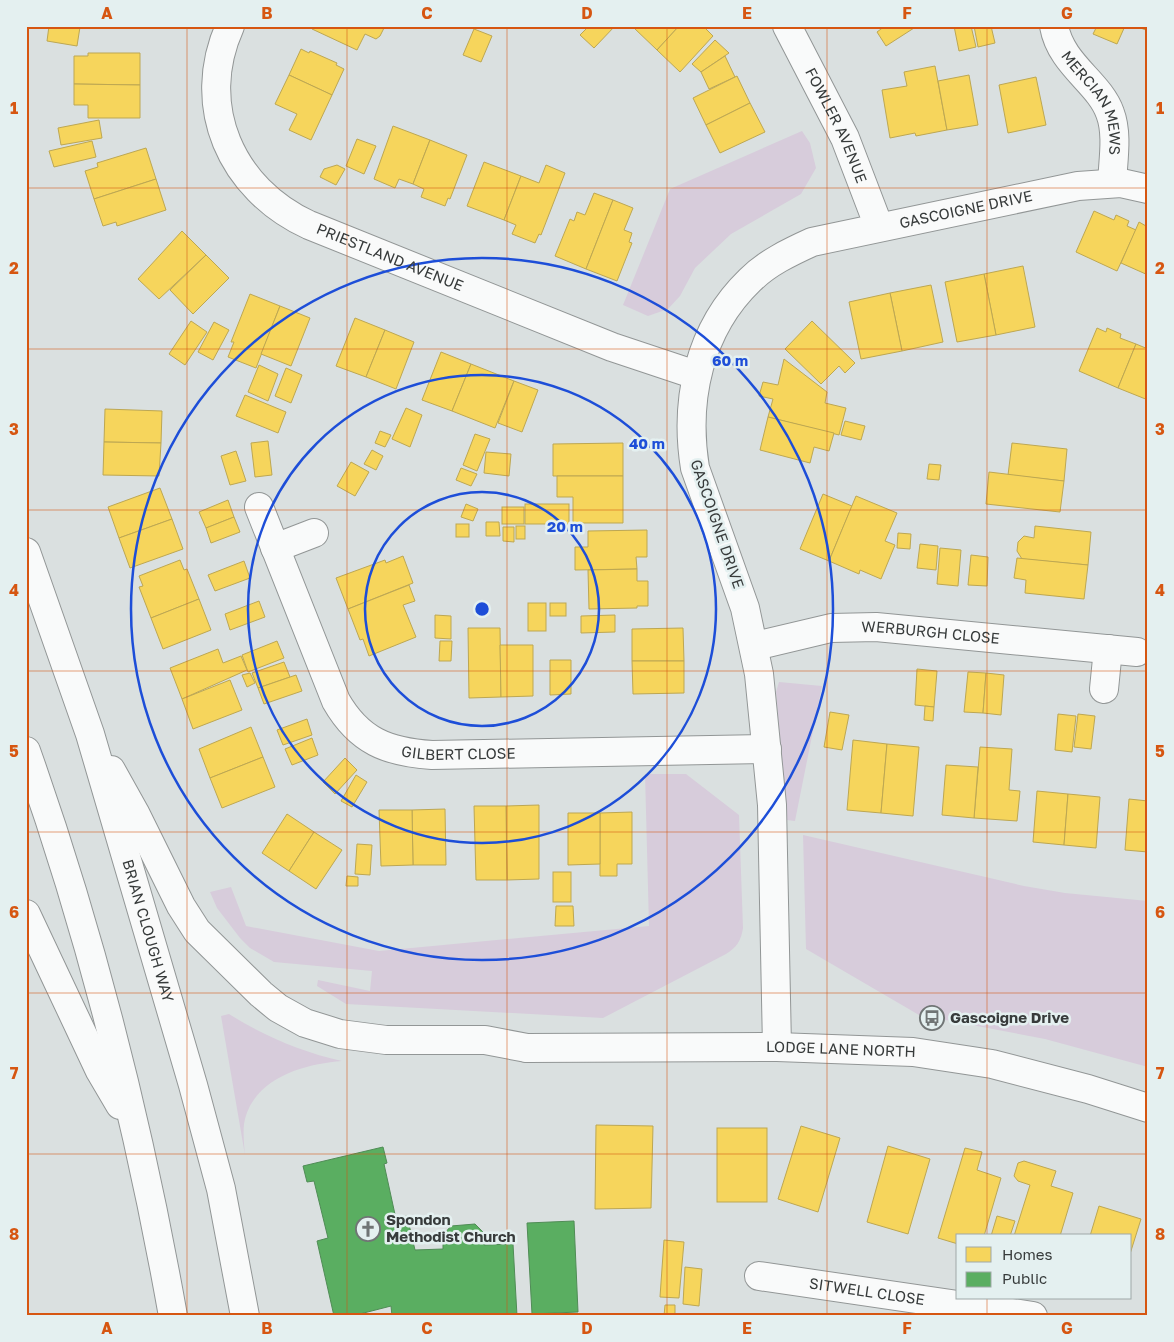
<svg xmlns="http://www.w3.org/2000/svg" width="1174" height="1342" font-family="'Golos Text',sans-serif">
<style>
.green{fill:#d7ccdb}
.homes{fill:#f6d55c;stroke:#bda752}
.public{fill:#5aae61;stroke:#508c56}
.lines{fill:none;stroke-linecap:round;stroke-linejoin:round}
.street-casing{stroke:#929696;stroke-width:30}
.primary-casing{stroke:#929696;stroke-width:30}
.highway-casing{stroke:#929696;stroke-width:30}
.street{stroke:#f9fafa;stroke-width:28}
.primary{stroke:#f9fafa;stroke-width:28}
.highway{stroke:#f9fafa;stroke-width:28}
.grid{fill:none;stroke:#d65611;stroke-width:1;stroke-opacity:0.55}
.ring{fill:none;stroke:#1d4ed8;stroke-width:2.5}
.labels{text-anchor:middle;stroke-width:5;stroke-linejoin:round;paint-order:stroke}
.street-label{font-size:15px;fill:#373b3b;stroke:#e4f0f0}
.poi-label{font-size:15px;font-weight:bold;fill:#373b3b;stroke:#e4f0f0;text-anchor:start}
.centre{fill:#1d4ed8;stroke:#e4f0f0;stroke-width:2.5}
.ring-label{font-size:15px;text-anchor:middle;font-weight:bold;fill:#1d4ed8;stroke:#e4f0f0;stroke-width:5;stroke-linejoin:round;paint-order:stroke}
.neatline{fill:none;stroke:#d65611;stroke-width:2}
.grid-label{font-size:16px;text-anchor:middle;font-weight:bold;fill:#d65611}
</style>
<rect width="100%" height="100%" fill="#dae0e0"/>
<!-- green -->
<g class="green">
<path d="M802,131L810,143L816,168L801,194L731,234L695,268L680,296L668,309L648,316L623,305L670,189Z"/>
<path d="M779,682L822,686L795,821L787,820L776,692Z"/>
<path d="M645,774H686L739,815L743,928C741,941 737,947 726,954L603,1018L346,1004L317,986L318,980L370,991L372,971L274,962L250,948L240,938L217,908L210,892L231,887L246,926L379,951L649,926Z"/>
<path d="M803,835L1024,886L1065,893L1148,901V1067L1045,1039L919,1015L806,949Z"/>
<path d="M229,1014C264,1036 302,1052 342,1061C304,1064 252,1078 244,1124C243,1133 244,1145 245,1155L221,1016Z"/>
</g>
<!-- homes -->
<g class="homes">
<path d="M49,26L80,27L77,46L47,41Z"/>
<path d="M311,26H385L380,36L376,39L365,34L357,50L312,29Z"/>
<path d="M589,26H615L594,48L580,35Z"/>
<path d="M636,26H679L657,50L634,28Z"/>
<path d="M679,26H703L713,36L680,72L657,50Z"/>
<path d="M885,26H913L914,28L886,46L877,32Z"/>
<path d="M954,26H971L976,47L959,51Z"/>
<path d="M974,26H991L995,43L978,47Z"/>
<path d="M1097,26H1125L1117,44L1093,34Z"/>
<path d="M1136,26H1148V31Z"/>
<path d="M474,29L492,36L481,62L463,55Z"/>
<path d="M715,40L729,53L701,72L692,64Z"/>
<path d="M301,49L309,53L310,51L337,63L336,65L344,69L332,95L289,75Z"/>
<path d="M88,53H140V85L74,84V56H88Z"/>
<path d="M725,56L735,77L709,89L701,72Z"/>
<path d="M935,66L947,130L916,136L915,133L890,138L882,90L907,86L904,72Z"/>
<path d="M289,75L332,95L311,140L289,130L297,114L275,104Z"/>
<path d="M969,75L978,125L947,130L938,81Z"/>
<path d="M737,76L750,103L706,125L693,98Z"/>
<path d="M1036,77L1046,125L1008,133L999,85Z"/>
<path d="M74,84L140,85V118H88V105H74Z"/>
<path d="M750,103L765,132L720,153L706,125Z"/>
<path d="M99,120L102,138L61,145L58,128Z"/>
<path d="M393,126L430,140L413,184L399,179L395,188L374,179Z"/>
<path d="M357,139L376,146L364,174L346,166Z"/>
<path d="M430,140L467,155L450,199L448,198L445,206L421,197L424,189L413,184Z"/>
<path d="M92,141L96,157L54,167L49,151Z"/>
<path d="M146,148L156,179L94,199L85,171L98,167L97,163Z"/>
<path d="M484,162L521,176L504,220L467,206Z"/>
<path d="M337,165L345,169L336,185L320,177L324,169Z"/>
<path d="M546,165L565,173L541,235L539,234L535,243L512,234L516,225L504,220L521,176L539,183Z"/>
<path d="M156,179L166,210L117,226L116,222L103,226L94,199Z"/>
<path d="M594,193L613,200L586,269L555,256L570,219L574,221L577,212L585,215Z"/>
<path d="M613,200L633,208L624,230L632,233L629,242L632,243L617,281L586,269Z"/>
<path d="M1094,211L1114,220L1116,215L1129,221L1127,226L1136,230L1117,271L1076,252Z"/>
<path d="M1148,221V275L1121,263L1139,222L1146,226Z"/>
<path d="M182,231L206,255L159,299L138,279Z"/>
<path d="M206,255L229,278L193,314L170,290Z"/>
<path d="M1023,266L1035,327L996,335L984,274Z"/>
<path d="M984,274L996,335L957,342L945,282Z"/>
<path d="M931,285L943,342L902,351L890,293Z"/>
<path d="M890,293L902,351L861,359L849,302Z"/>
<path d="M250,294L280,306L256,368L228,357L234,342H231Z"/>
<path d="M280,306L310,318L291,366L261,354Z"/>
<path d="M355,318L385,330L366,377L336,366Z"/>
<path d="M191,321L207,332L185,365L169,354Z"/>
<path d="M812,321L855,363L845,373L839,366L821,384L785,349Z"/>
<path d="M214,322L229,330L213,360L198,352Z"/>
<path d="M1097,328L1106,332L1107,328L1121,334L1120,338L1136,344L1118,388L1079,371Z"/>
<path d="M385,330L414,342L396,389L366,377Z"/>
<path d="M1136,344L1148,349V400L1118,388Z"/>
<path d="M441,352L471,364L452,411L422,400Z"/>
<path d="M784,359L827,392L825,403L846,408L839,435L768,417L773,399L759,396L763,382L778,385Z"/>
<path d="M471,364L514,381L495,428L452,411Z"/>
<path d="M259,365L278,374L268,401L248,392Z"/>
<path d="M286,368L302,375L291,403L275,396Z"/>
<path d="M514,381L538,390L522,432L498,423Z"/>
<path d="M245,395L286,412L278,433L236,416Z"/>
<path d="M406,408L422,415L410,447L392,439Z"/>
<path d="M105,409L162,411L161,443L104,442Z"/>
<path d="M768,417L834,433L829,451L814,447L810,463L760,450Z"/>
<path d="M845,421L865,426L861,440L841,435Z"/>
<path d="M380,431L391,435L385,447L375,443Z"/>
<path d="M475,434L490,439L477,471L463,465Z"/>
<path d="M268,441L272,475L255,477L251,443Z"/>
<path d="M104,442L161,443L159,476L103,475Z"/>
<path d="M623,443V476H553V444Z"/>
<path d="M1012,443L1067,449L1064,481L1008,475Z"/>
<path d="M372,450L383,456L376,470L364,464Z"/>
<path d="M236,451L246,481L230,485L221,456Z"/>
<path d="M486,452L511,454L509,476L484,473Z"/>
<path d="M351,462L369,472L355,496L337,486Z"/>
<path d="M929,464L941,465L939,480L927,479Z"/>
<path d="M461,468L477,474L471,486L456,480Z"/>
<path d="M989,472L1064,481L1060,512L986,504Z"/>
<path d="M557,476H623V523H573V497H557Z"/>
<path d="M160,488L172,519L119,538L108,507Z"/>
<path d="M823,494L852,506L829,561L800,549Z"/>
<path d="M856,496L897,513L885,541L895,545L881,579L860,570L859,574L829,561Z"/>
<path d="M228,500L234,517L206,528L199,512Z"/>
<path d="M466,504L478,509L473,521L461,517Z"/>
<rect x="525" y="504" width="44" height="20"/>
<rect x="502" y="507" width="22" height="17"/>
<path d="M234,517L240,532L211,543L206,528Z"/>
<path d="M172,519L183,549L130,568L119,538Z"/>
<path d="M486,522H499L500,536H486Z"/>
<rect x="456" y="524" width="13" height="13"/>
<rect x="516" y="526" width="9" height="13"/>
<path d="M1035,526L1091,532L1088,565L1022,559L1017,551L1018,542L1024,536L1034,538Z"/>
<path d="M503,527H514V542L503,541Z"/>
<path d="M647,530V557H636L637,569L575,570V547H588V531Z"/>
<path d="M898,533L911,534L910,549L897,548Z"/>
<path d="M920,544L938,546L936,570L917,568Z"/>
<path d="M940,548L961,550L958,586L937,584Z"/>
<path d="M971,555L988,557L987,586L968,585Z"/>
<path d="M403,556L413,583L348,609L336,578L385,560L386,563Z"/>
<path d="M1017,558L1088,565L1084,599L1025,593L1026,580L1014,578Z"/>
<path d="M180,560L184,570L187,569L199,599L151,618L139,587L143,586L139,576Z"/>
<path d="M244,561L250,578L215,591L208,575Z"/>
<path d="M637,569V581H648V606H637V608L589,609L588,570Z"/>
<path d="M409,585L415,601L403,605L416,637L369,656L363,639L360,640L348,609Z"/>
<path d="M199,599L211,630L163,649L151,618Z"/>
<path d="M259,601L265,617L230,630L225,614Z"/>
<rect x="528" y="603" width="18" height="28"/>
<rect x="550" y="603" width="16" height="13"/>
<path d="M435,615L451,616V639L435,638Z"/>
<path d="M615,615V632L581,633V616Z"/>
<path d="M468,628H500L501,697L469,698Z"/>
<path d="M683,628L684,661H632V629Z"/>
<path d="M277,641L284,658L248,672L242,655Z"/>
<path d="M440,641H452L451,661H439Z"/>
<path d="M500,645H533V696L501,697Z"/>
<path d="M218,649L223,663L241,656L247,670L182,699L170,668Z"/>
<path d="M550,660H571V694L550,695Z"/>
<path d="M632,661H684V693L633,694Z"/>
<path d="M284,662L290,677L258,688L252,673Z"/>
<path d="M917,669L937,671L934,707L915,705Z"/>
<path d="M968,672L986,673L983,713L964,712Z"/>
<path d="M250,673L255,683L247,687L242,675Z"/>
<path d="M986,673L1004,675L1001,715L983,713Z"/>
<path d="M296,675L302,691L264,704L258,688Z"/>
<path d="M230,680L242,710L193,729L182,699Z"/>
<path d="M925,706L934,707L933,721L924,720Z"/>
<path d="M830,712L849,715L842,750L824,747Z"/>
<path d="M1058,714L1076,716L1072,752L1055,750Z"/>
<path d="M1078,714L1095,716L1091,749L1074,747Z"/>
<path d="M307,719L312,735L283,745L277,730Z"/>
<path d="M251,727L263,757L210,778L199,749Z"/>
<path d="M312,738L318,755L292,765L285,749Z"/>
<path d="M853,740L887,744L881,813L847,810Z"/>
<path d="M887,744L919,747L913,816L881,813Z"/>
<path d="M980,747L1012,749L1009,790L1020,791L1017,821L974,818Z"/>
<path d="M263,757L275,787L222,808L210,778Z"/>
<path d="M345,758L357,770L335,794L323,782Z"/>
<path d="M946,765L978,767L974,818L942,815Z"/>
<path d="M356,775L367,782L352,807L341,801Z"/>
<path d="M1037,791L1068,794L1064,845L1033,842Z"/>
<path d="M1068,794L1100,797L1096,848L1064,845Z"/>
<path d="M1129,799L1148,801V852L1125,850Z"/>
<path d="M539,805V879L507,880L506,806Z"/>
<path d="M474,806H506L507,880H476Z"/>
<path d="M445,809L446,865H413L412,810Z"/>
<path d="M379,810H412L413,865L381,866Z"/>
<path d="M632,812V864H617V876H600V813Z"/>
<path d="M568,813H600V864L568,865Z"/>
<path d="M287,814L314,832L289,871L262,853Z"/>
<path d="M314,832L342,850L316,889L289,871Z"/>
<path d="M357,844L372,845L370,875L355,874Z"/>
<rect x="553" y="872" width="18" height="30"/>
<path d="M347,876L358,877V886H346Z"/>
<path d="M556,906H573L574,926H555Z"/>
<path d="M596,1125L653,1126L651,1208L595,1209Z"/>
<path d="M801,1126L840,1138L818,1212L778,1199Z"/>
<rect x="717" y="1128" width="50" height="74"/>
<path d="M888,1146L930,1159L908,1234L867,1222Z"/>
<path d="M965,1148L982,1152L977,1170L1001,1178L984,1236H958V1244L938,1238Z"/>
<path d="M1024,1161L1056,1171L1051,1186L1073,1193L1060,1236H1014L1030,1185L1018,1181L1014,1176L1018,1163Z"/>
<path d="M1099,1206L1141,1219L1130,1254V1236H1090Z"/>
<path d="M997,1216L1015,1221L1010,1236H991Z"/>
<path d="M664,1240L684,1242L679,1298L660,1297Z"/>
<path d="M685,1267L702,1269L699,1306L683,1304Z"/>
<path d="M665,1305H675V1316H664Z"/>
</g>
<!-- public -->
<g class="public">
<path d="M383,1147L387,1163L384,1164L396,1219L407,1216L415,1250L443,1249V1235L451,1226L475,1224L484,1233V1245L513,1244L517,1316H392L391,1306L352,1316H334L317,1241L328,1238L314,1181L307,1182L303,1166Z"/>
<path d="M574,1221L578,1312L532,1314L527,1223Z"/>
</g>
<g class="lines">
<defs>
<g id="street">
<path id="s1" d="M230,26C194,106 231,189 309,225L612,347L696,375"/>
<path id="s2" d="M787,26L845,138L879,227"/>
<path id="s3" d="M1054,26C1061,65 1099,82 1110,113C1118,134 1113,161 1112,183"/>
<path id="s4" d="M259,507L336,701C359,741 387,752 432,755L767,749"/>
<path d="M275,548L314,533"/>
<path id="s5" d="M755,646L831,628L876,627L1137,652"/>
<path d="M1104,689L1108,649"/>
<path id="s6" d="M777,1047L772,805L759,674L745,608L695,468C684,400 699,329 750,280C767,263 790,252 812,242L1078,186L1121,183L1148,189"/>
<path id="s7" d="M759,1276L1033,1316"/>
</g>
<g id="primary">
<path id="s8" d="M527,1048L777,1047L913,1052L992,1064L1088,1089L1148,1108"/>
</g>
<g id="highway">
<path id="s9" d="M26,552L90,734L193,1085L221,1189L245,1316"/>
<path d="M26,751C91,934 139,1125 173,1316"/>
<path d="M111,770L135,813L181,906L197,931L261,994L278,1008L305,1023L340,1034L386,1040H485L527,1048"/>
<path d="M26,914L100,1071L120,1105"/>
</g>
</defs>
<!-- street casing -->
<use href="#street" class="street-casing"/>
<!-- primary casing -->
<use href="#primary" class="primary-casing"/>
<!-- highway casing -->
<use href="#highway" class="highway-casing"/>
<!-- street -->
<use href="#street" class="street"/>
<!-- primary -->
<use href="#primary" class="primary"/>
<!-- highway -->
<use href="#highway" class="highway"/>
</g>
<!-- grid -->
<path class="grid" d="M187,26V1316M347,26V1316M507,26V1316M667,26V1316M827,26V1316M987,26V1236M26,188H1148M26,349H1148M26,510H1148M26,671H1148M26,832H1148M26,993H1148M26,1154H1148M987,1298V1316"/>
<!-- distance rings -->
<g class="ring">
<circle cx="482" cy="609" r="117"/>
<circle cx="482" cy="609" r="234"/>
<circle cx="482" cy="609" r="351"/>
</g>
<!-- icons -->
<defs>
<symbol id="bus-ring" viewBox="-11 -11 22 22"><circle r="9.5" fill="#e4f0f0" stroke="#707575" stroke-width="1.5"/><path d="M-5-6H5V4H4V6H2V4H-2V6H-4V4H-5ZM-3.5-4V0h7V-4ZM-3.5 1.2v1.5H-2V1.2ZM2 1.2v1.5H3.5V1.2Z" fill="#707575"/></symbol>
<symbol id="church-ring" viewBox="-11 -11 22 22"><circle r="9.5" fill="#e4f0f0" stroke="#707575" stroke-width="1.5"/><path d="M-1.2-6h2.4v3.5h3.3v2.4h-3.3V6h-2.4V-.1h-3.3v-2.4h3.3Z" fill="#707575"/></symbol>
</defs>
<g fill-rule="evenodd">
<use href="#bus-ring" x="918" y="1004" width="28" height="28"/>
<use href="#church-ring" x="354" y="1215" width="28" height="28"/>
</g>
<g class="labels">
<!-- street labels -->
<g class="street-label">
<text dy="5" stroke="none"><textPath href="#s3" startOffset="88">MERCIAN MEWS</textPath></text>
<text dy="5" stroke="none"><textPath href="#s2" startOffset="111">FOWLER AVENUE</textPath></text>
<text dy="5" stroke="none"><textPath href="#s6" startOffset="1024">GASCOIGNE DRIVE</textPath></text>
<text dy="5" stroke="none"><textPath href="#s1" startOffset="326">PRIESTLAND AVENUE</textPath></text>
<text transform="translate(717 524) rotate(71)" y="5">GASCOIGNE DRIVE</text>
<text dy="5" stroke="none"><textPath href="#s5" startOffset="178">WERBURGH CLOSE</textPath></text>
<text dy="5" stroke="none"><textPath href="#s4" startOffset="351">GILBERT CLOSE</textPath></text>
<text dy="5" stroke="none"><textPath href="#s9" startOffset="398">BRIAN CLOUGH WAY</textPath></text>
<text dy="5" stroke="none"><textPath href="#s8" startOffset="314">LODGE LANE NORTH</textPath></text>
<text dy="5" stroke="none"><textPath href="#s7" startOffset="109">SITWELL CLOSE</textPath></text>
</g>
<!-- poi labels -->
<g class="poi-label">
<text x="950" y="1023">Gascoigne Drive</text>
<text x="386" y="1225">Spondon<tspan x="386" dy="17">Methodist Church</tspan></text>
</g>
</g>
<circle cx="482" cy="609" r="8" class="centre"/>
<g class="ring-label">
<text x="730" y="366">60 m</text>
<text x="647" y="449">40 m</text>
<text x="565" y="532">20 m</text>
</g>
<!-- border -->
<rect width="1174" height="1342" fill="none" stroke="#e4f0f0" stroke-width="55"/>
<!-- legend -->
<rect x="956" y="1234" width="175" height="65" fill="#e4f0f0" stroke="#9fa8a8"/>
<rect x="966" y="1247" width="25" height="15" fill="#f6d55c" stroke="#9fa8a8"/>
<text x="1002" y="1260" font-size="15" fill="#373b3b">Homes</text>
<rect x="966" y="1272" width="25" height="15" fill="#5aae61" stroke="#9fa8a8"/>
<text x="1002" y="1284" font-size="15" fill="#373b3b">Public</text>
<rect x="28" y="28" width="1118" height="1286" class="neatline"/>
<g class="grid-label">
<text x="107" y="19">A</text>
<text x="267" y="19">B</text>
<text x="427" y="19">C</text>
<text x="587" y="19">D</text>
<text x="747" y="19">E</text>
<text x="907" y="19">F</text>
<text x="1067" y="19">G</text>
<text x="14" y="114">1</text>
<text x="1160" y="114">1</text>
<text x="14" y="274">2</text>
<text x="1160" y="274">2</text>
<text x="14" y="435">3</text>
<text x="1160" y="435">3</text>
<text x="14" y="596">4</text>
<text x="1160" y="596">4</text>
<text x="14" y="757">5</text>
<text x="1160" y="757">5</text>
<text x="14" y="918">6</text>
<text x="1160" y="918">6</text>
<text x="14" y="1079">7</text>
<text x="1160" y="1079">7</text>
<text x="14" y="1240">8</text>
<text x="1160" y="1240">8</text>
<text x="107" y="1334">A</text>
<text x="267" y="1334">B</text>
<text x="427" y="1334">C</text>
<text x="587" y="1334">D</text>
<text x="747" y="1334">E</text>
<text x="907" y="1334">F</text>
<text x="1067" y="1334">G</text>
</g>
</svg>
